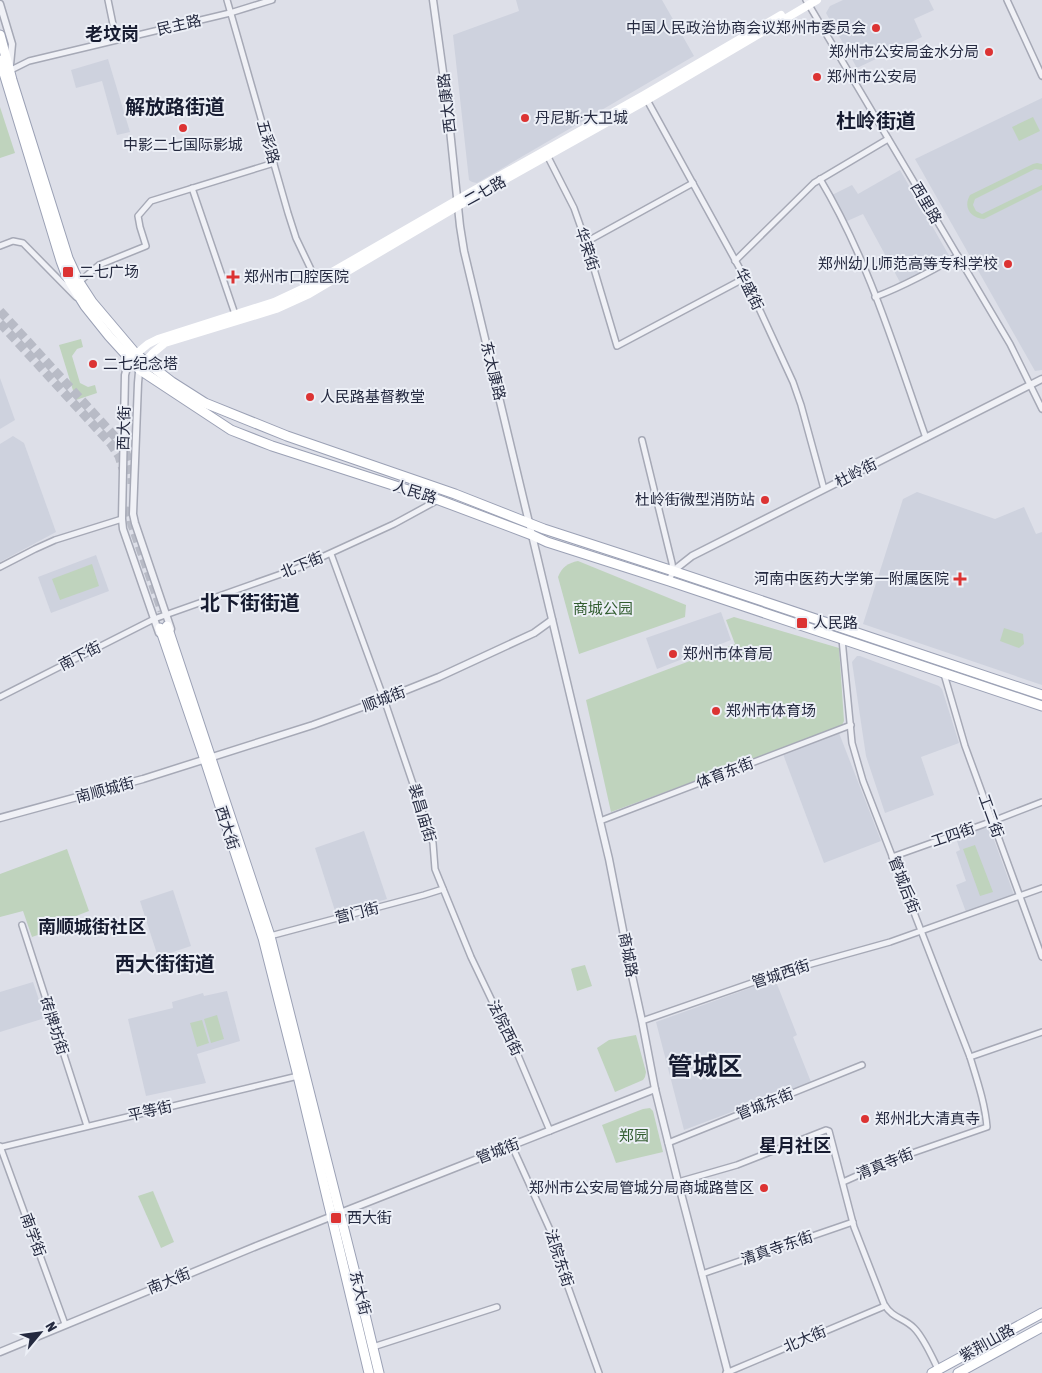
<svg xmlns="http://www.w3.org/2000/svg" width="1042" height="1373" font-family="'Asap Condensed','Noto Sans SC',sans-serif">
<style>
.built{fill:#ced2de}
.green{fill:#bfd3bd}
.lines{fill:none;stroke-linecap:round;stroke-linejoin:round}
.primary-tunnel{stroke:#b8bbc6;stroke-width:9;stroke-dasharray:9 4.5;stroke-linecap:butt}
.minor-casing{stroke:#a6a9b6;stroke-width:8}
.tertiary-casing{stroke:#a6a9b6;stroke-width:9}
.primary-casing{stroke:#9ba1b5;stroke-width:11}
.minor{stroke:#f0f1f6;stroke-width:5}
.tertiary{stroke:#f0f1f6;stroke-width:6}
.secondary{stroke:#fff;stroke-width:8}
.primary{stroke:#fff;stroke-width:9}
.poi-dot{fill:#dc3333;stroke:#eceff6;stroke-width:2}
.labels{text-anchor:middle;stroke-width:4;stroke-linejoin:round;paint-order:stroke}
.street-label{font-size:15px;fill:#252a40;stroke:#eceff6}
.poi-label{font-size:15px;fill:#252a40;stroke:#eceff6;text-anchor:start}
.park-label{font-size:15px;fill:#325d30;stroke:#eceff6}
.quarter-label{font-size:18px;font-weight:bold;fill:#171c31;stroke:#eceff6}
.district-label{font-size:20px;font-weight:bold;fill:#171c31;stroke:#eceff6}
.town-label{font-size:25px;font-weight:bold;fill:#171c31;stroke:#eceff6}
</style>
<rect width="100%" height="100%" fill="#dddfe8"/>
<!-- built -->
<g class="built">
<path d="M516,0H662L694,56L477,183L472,182L469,180L453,35L519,11Z"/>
<path d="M843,0H929L934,10L914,19L922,37L857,68L826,13L830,6Z"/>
<path d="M108,59L130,132L117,135L102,81L76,88L71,70Z"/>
<path d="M1042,98V370L1035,371L915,159Z"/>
<path d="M900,170L951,259L901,284L863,214L845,222L832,195L852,185L858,194Z"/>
<path d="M0,378L15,420L0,429Z"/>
<path d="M13,436L24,443L56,532L0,562V444Z"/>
<path d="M917,492L995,519L1024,507L1036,534L1042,532V685L863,624L903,499Z"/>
<path d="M96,555L109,591L51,613L38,577Z"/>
<path d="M721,612L731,640L657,669L646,638Z"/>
<path d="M857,656H860L939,686L942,689L959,743L921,757L934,795L885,813L866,756L852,662Z"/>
<path d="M839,733L881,841L824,863L783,754Z"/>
<path d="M989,826L1014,895L966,912L956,885L966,881L956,852L960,850L956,838Z"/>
<path d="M364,831L387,899L336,914L315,848Z"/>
<path d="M173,890L191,946L158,957L140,901Z"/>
<path d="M775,979L797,1035L793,1037L811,1082L684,1130L656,1022Z"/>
<path d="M33,982L45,1018L0,1032V992Z"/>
<path d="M227,991L240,1041L197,1054L206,1083L146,1096L128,1019L173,1008L172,1002L203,993L204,996Z"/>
</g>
<!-- green -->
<g class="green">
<path d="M0,107L15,153L0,158Z"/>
<path d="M1033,117L1040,131L1019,141L1012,127Z"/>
<path d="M1037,163L1042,164V170L1035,169L975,199L973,205L976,211L982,214L1042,185V190L984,219C970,218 963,207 970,195L1033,164Z"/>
<path d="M81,339L83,347L77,349L72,356L80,383L88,387L95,385L97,393L76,400L59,345Z"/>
<path d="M578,561L686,605L685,617L579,654L558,577C562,567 568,563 578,561Z"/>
<path d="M92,564L99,586L60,600L52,579Z"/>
<path d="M734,617L839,648L844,721L841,727L611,812L586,700L735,644L726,620Z"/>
<path d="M1004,628L1023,634L1024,644L1019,648L1000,641Z"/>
<path d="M975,845L993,892L980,896L963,849Z"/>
<path d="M67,849L89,911L63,921V926L32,937L23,911L0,917V874Z"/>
<path d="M585,965L592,986L577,991L571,969L573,968Z"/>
<path d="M217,1015L224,1039L211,1043L204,1019Z"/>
<path d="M202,1020L209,1043L197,1047L190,1023Z"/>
<path d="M636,1035L646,1072L645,1077L643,1080L615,1092L597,1048L609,1040Z"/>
<path d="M650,1108L653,1111L663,1152L616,1163L602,1125L643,1109Z"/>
<path d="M153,1191L174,1242L161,1248L138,1196Z"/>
</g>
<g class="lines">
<!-- primary-tunnel -->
<g class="primary-tunnel">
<path d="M0,311L118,440C128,454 132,467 132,484"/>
<path d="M0,323L111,444L119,456L123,469"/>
<path d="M131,507L130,515L132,525L162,611"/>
</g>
<defs>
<g id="minor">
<path d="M108,0L116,39"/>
<path d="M227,0L288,213L296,238L317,282"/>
<path d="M806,0L1010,344L1042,409"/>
<path d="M1007,0L1042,76"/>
<path d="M9,71L29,61L230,13L272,0"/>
<path d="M647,100L745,278L793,382L801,405L824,489"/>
<path d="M547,155L574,208L586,242L617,346L745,278"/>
<path d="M820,179C868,259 895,350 926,438"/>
<path d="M192,188L235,314"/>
<path d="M586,242L693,183"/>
<path d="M0,246L13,241L23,243L76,297"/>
<path d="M735,261L814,183L888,139"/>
<path d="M79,282L99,265L146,246L140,227L138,216L151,201L274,163"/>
<path d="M875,297C904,286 931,271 958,256"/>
<path d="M642,440L672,563L673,571L669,581"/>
<path d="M331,554L384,699L429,831L433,843L435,869L471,957L517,1053L550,1131"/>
<path d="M0,567L35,549L55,540L122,519"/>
<path d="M842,639L852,743L863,781L970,1057C977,1080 985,1103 987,1127L892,1160L843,1182"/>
<path d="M944,674L965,746L1042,957"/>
<path d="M0,697L154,619L298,568L394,524L438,500"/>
<path d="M600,821L851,725"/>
<path d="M892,857L993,821L1042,802"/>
<path d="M22,925L87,1126"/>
<path d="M270,936L424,895L443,889"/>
<path d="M642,1021L786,971L890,942L1042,888"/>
<path d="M970,1057L1042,1032"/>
<path d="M668,1143L862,1065"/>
<path d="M0,1146L65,1324"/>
<path d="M512,1146L551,1232L554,1248L599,1373"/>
<path d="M2,1147L298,1076"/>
<path d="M678,1182L737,1165L826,1130L829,1131L854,1227L884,1304C893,1319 903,1317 914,1328C924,1338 932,1357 938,1369"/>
<path d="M702,1274L853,1222"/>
<path d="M373,1347L497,1307"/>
<path d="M726,1373L885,1306"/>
</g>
<g id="tertiary">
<path d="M433,0L447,101L460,226L464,251L532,535L609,859L631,971L642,1021L655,1089L678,1182L728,1373"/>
<path d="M0,4L12,44L10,65"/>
<path d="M132,358L128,364L125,375L122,519L123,529L159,633"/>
<path d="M141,368L139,372L138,383L133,514L135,523L171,629"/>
<path d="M673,571L692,556L1042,379"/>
<path d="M0,818L143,779L313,725L384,699L439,677L534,633L552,620"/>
<path d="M0,1352L259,1245L655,1089"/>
</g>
<g id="primary">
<path d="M0,35L12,80L68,258L79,282L92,302L136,354L172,382L205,403L287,436L455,494L544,529L673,571L1042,695"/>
<path d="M0,60L61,261L67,277L85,306L109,336L140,370L231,430L272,446L439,500L532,535L547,542L669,581L1042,706"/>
<path d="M167,626L270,936L354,1269L379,1373"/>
<path d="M160,628L205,760L263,938L298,1076L369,1373"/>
<path d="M932,1373L1042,1313"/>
<path d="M958,1373L1042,1327"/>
</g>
</defs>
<!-- minor casing -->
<use href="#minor" class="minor-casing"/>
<!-- tertiary casing -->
<use href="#tertiary" class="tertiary-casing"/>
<!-- primary casing -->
<use href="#primary" class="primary-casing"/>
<!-- minor -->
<use href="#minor" class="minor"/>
<!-- tertiary -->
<use href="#tertiary" class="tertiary"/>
<!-- secondary -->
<g class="secondary">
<path d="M136,354L148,344L158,339L274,302L306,287L471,192L644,95L781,15"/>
<path d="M145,362L153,353L165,343L276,309L309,294L458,206L647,100L817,0"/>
</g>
<!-- primary -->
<use href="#primary" class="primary"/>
</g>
<!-- markers -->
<g class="poi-dot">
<circle cx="876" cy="28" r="5"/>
<circle cx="989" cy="52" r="5"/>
<circle cx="817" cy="77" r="5"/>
<circle cx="525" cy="118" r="5"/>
<circle cx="183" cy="128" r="5"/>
<circle cx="1008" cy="264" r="5"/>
<rect x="62" y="266" width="12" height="12" rx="2.5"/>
<path d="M230.5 269.5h5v5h5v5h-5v5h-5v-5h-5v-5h5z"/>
<circle cx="93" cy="364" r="5"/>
<circle cx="310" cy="397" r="5"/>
<circle cx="765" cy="500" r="5"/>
<path d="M957.5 571.5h5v5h5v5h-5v5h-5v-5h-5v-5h5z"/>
<rect x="796" y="617" width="12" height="12" rx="2.5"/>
<circle cx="673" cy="654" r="5"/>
<circle cx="716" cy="711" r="5"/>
<circle cx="865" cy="1119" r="5"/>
<circle cx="764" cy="1188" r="5"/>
<rect x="330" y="1212" width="12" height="12" rx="2.5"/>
</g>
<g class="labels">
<!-- street labels -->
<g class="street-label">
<text transform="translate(179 25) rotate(-13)" y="5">民主路</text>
<text transform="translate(447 103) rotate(-97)" y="5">西太康路</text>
<text transform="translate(268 142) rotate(74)" y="5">五彩路</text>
<text transform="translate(485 191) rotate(-29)" y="5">二七路</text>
<text transform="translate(926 203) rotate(59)" y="5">西里路</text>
<text transform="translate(587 249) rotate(72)" y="5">华荣街</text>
<text transform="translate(749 289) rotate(64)" y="5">华盛街</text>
<text transform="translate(493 371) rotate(76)" y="5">东太康路</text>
<text transform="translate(124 428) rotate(-88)" y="5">西大街</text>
<text transform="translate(856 473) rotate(-27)" y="5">杜岭街</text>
<text transform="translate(415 492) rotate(18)" y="5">人民路</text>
<text transform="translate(302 565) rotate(-22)" y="5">北下街</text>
<text transform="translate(80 656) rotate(-27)" y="5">南下街</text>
<text transform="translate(384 699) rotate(-21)" y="5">顺城街</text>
<text transform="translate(725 773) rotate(-21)" y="5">体育东街</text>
<text transform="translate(105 790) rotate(-15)" y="5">南顺城街</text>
<text transform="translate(422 813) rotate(73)" y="5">裴昌庙街</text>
<text transform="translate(991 816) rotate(70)" y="5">工二街</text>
<text transform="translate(227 828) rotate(72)" y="5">西大街</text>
<text transform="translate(953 835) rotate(-19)" y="5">工四街</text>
<text transform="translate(904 885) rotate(69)" y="5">管城后街</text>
<text transform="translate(357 913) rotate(-14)" y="5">营门街</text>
<text transform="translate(628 955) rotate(79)" y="5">商城路</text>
<text transform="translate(781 974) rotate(-18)" y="5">管城西街</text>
<text transform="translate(54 1026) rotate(72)" y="5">砖牌坊街</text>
<text transform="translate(505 1028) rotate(64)" y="5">法院西街</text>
<text transform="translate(765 1104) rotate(-22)" y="5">管城东街</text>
<text transform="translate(150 1111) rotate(-13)" y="5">平等街</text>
<text transform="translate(498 1151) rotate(-21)" y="5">管城街</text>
<text transform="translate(885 1164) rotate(-22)" y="5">清真寺街</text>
<text transform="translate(33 1235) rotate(70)" y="5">南学街</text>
<text transform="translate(777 1248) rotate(-19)" y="5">清真寺东街</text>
<text transform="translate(559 1258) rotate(72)" y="5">法院东街</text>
<text transform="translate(169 1281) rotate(-22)" y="5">南大街</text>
<text transform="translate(360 1293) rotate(76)" y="5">东大街</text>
<text transform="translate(805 1339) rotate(-23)" y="5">北大街</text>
<text transform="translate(987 1343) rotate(-29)" y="5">紫荆山路</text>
</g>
<!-- poi labels -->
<g class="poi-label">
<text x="866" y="33" text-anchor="end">中国人民政治协商会议郑州市委员会</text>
<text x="979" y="57" text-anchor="end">郑州市公安局金水分局</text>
<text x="827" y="82">郑州市公安局</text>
<text x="535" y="123">丹尼斯·大卫城</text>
<text x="183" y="150" text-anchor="middle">中影二七国际影城</text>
<text x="998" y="269" text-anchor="end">郑州幼儿师范高等专科学校</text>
<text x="79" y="277">二七广场</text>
<text x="244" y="282">郑州市口腔医院</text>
<text x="103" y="369">二七纪念塔</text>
<text x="320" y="402">人民路基督教堂</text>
<text x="755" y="505" text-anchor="end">杜岭街微型消防站</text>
<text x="949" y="584" text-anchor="end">河南中医药大学第一附属医院</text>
<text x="813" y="628">人民路</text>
<text x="683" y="659">郑州市体育局</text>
<text x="726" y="716">郑州市体育场</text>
<text x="875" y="1124">郑州北大清真寺</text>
<text x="754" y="1193" text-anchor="end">郑州市公安局管城分局商城路营区</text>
<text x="347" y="1223">西大街</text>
</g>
<!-- park labels -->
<g class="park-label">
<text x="603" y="614">商城公园</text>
<text x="634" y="1141">郑园</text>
</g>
<!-- quarter labels -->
<g class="quarter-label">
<text x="112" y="40">老坟岗</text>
<text x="92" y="933">南顺城街社区</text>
<text x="795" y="1152">星月社区</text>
</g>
<!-- district labels -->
<g class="district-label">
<text x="175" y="114">解放路街道</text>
<text x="876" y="128">杜岭街道</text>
<text x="250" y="610">北下街街道</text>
<text x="165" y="971">西大街街道</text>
</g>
<!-- town labels -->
<g class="town-label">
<text x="705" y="1075">管城区</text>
</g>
</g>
<!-- north arrow -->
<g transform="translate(40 1333) rotate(61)" stroke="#eceff6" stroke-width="4" paint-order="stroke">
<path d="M0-4L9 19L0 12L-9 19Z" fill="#252a40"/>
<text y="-8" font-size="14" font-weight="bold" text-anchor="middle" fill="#252a40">N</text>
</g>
</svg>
